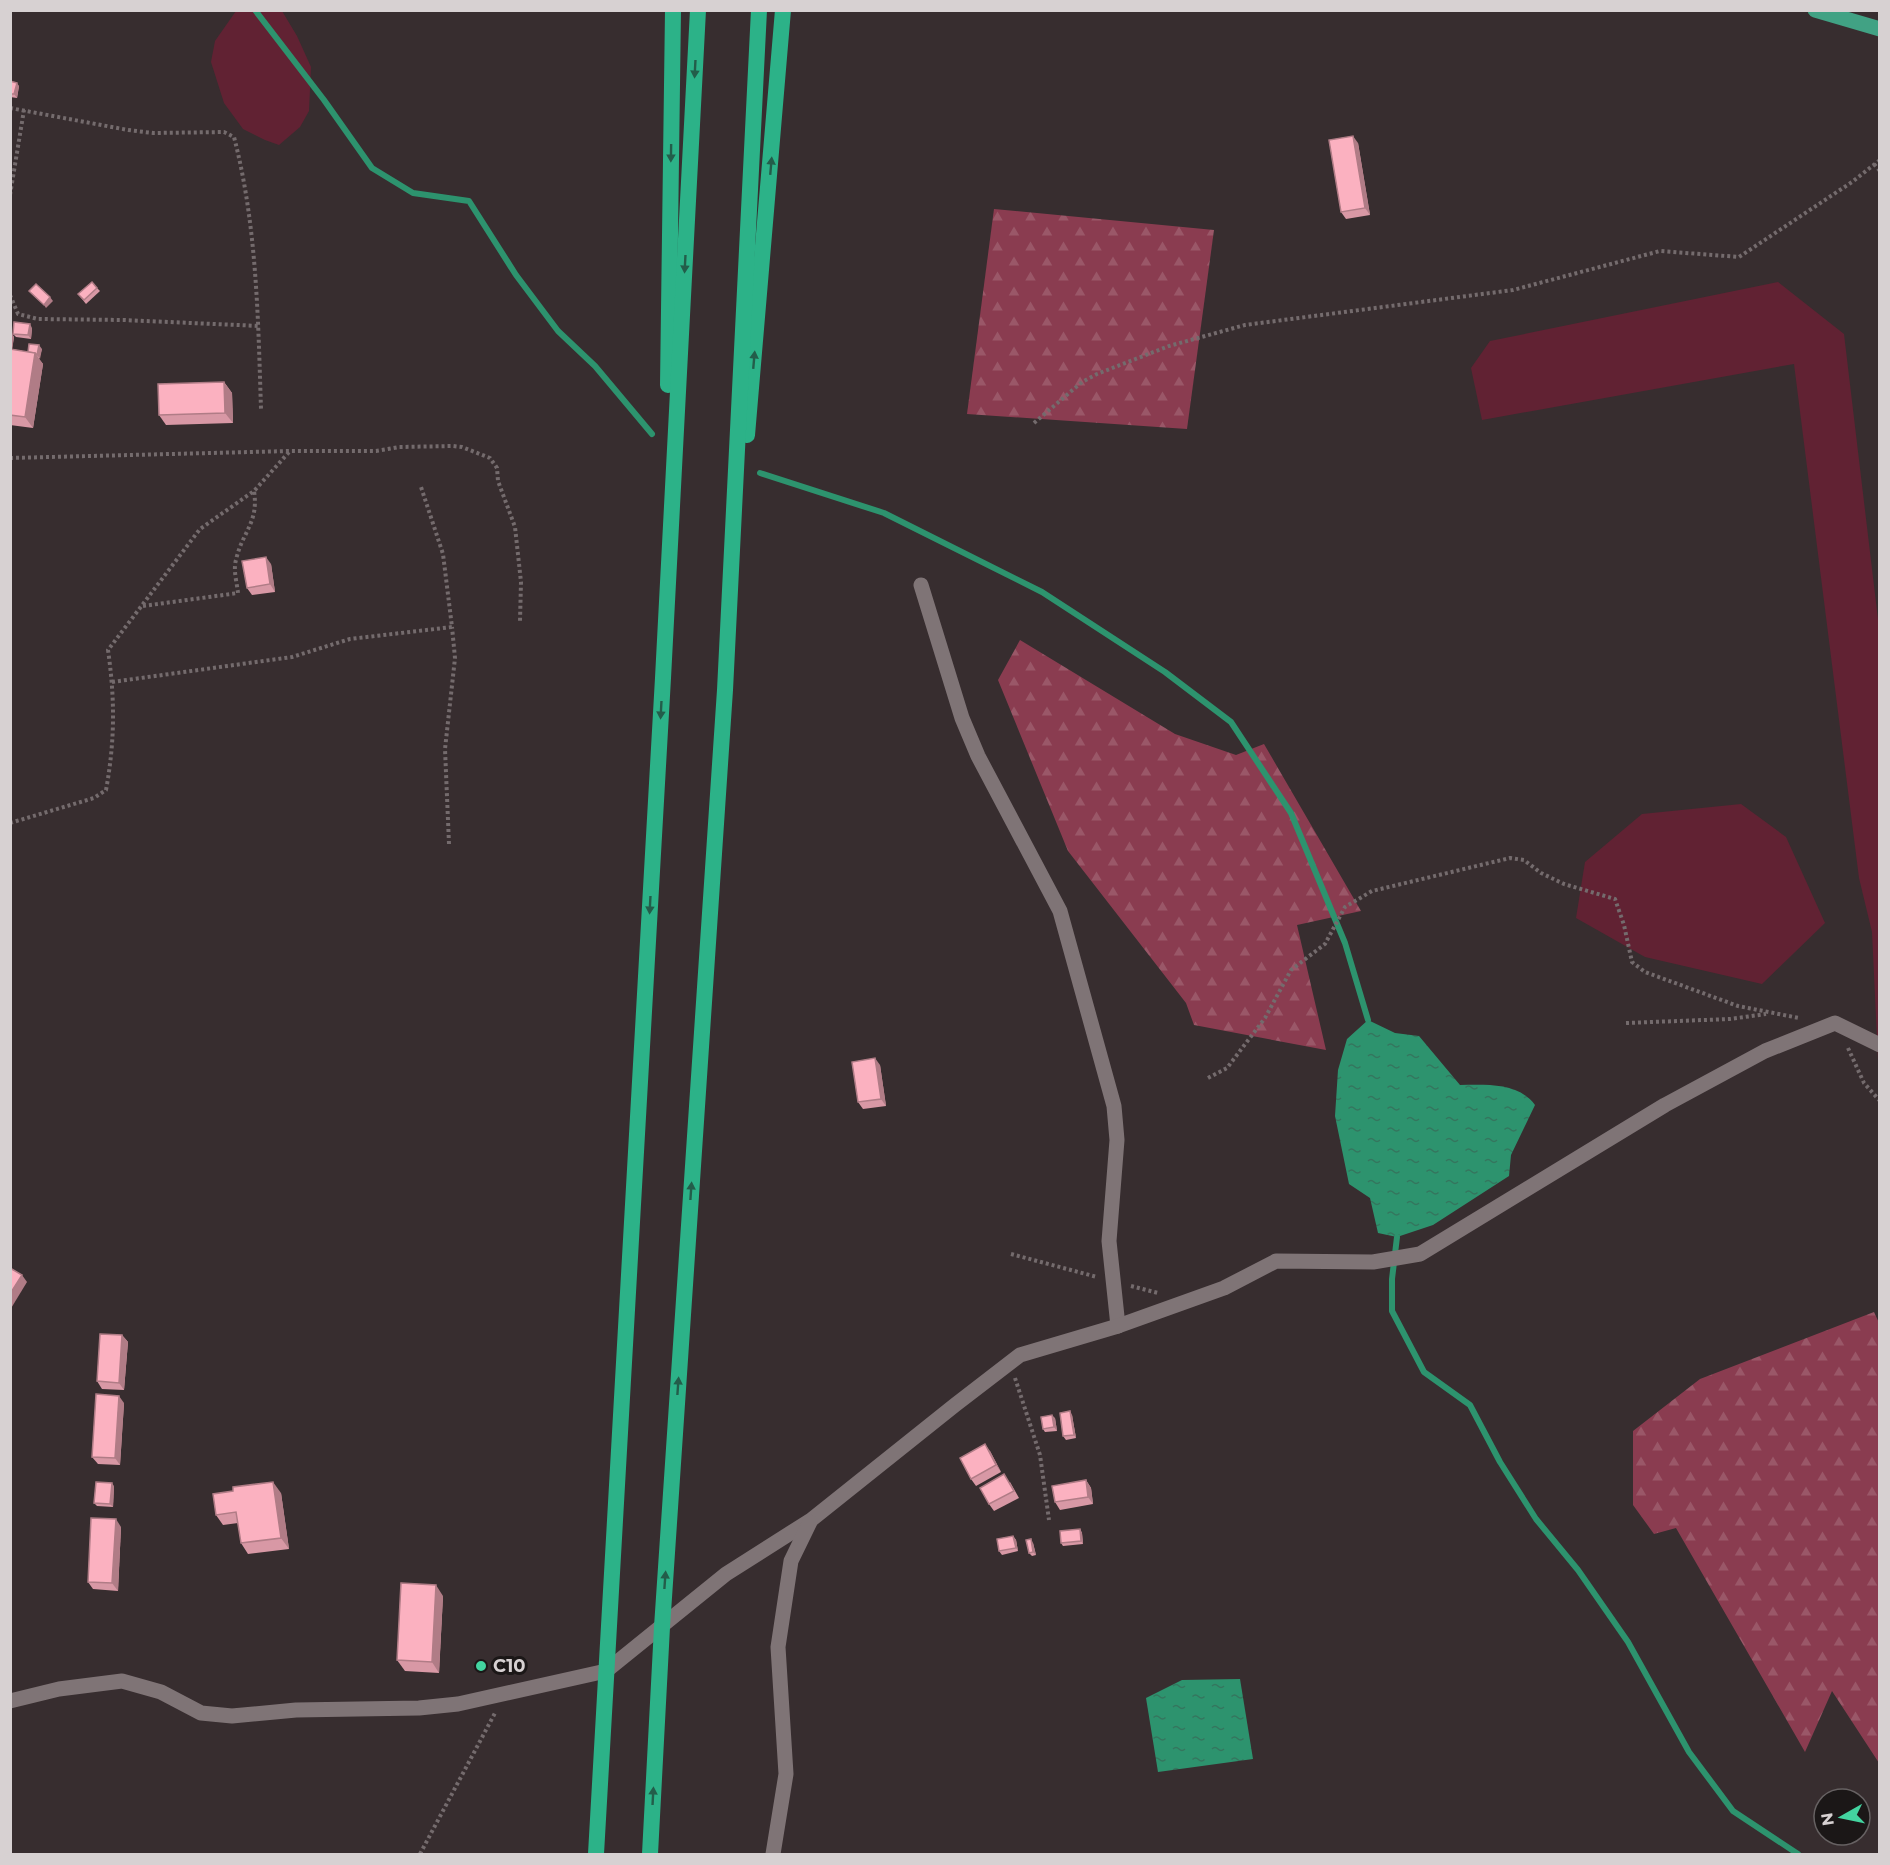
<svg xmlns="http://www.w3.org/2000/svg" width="1890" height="1865" font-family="Montserrat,sans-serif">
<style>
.grass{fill:#612233}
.forest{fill:url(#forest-firs)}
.water{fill:url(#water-ripples)}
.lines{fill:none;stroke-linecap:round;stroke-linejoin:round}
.stream{stroke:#2d936e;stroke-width:6}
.path{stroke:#746b6d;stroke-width:4;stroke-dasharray:3 3;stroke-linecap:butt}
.minor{stroke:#7f7476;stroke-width:15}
.primary{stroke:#41a284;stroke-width:15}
.trunk{stroke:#2cb288;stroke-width:16}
.wall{fill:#d898a5}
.shaded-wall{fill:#b07c86}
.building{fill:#fbb1c0;stroke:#b07c86;stroke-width:1.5}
.oneway{fill:#235d4a}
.poi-dot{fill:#43d4a0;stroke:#1b1717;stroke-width:2}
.labels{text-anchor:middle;stroke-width:6;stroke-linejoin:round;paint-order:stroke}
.poi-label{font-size:18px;font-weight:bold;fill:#d7d1d2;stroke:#1b1717;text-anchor:start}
</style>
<defs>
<pattern id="forest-firs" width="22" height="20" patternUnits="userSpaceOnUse" patternTransform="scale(1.5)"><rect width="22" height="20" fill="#8a3c50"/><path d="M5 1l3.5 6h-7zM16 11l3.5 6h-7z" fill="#9a5768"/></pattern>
<pattern id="water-ripples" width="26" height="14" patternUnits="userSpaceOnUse" patternTransform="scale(1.5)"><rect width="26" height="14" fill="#2d936e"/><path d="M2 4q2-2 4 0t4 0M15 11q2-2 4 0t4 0" fill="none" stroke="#34765e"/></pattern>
</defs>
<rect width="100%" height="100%" fill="#372d2f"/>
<!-- grass -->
<g class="grass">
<path d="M236,11H282L297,36L311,67L309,111L300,127L279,145L265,140L243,129L224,103L211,62L215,41Z"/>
<path d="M1778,282L1844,334L1880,636L1879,1060H1878L1872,932L1859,878L1794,364L1482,420L1471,368L1490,341Z"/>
<path d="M1741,804L1786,837L1825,923L1762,984L1645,957L1576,918L1585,862L1642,814Z"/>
</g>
<!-- forest -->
<g class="forest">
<path d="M994,209L1214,230L1187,429L967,414Z"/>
<path d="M1020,640L1175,734L1236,755L1264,744L1361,911L1297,925L1326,1050L1194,1025L1186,1003L1068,851L998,680Z"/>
<path d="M1874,1312L1880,1325L1879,1763L1832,1691L1805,1752L1676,1528L1654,1534L1633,1505V1431L1700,1379Z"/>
</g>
<!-- water -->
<g class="water">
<path d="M1368,1020L1395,1033L1419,1036L1460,1085C1486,1085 1518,1082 1535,1105L1511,1155L1509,1176L1433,1225L1397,1237L1378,1233L1370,1198L1349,1184L1335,1116L1338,1070L1347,1039Z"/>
<path d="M1240,1679L1253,1759L1158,1772L1146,1698L1182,1680Z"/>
</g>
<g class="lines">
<!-- stream -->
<g class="stream">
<path d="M255,10L324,100L372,168L413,193L469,201L516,275L558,331L595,366L652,434"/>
<path d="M760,473L884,513L1042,592L1165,672L1231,722L1291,813L1345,943L1368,1020"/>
<path d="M1397,1237L1392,1279V1311L1424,1372L1470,1405L1500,1462L1536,1519L1578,1570L1628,1642L1689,1752L1733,1811L1798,1854"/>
</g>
<!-- path -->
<g class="path">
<path d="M10,108L128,130L153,133L224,132L234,137C257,226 258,318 261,409"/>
<path d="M1874,164L1880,171"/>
<path d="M10,195L24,110"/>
<path d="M10,295L18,314L38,319L123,320L260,326"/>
<path d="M1034,423L1082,382L1097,374L1169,346L1245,325L1513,290L1660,251L1739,257L1852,182L1880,160"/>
<path d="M10,458L290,451H376L399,447L453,446L462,447L490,458L497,468L498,481L515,527L521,582L520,621"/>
<path d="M143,606L238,593C237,583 233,570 236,560C242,532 259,523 254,491"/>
<path d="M112,682L292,657L350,639L452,627L443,554L421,487"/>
<path d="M10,823L94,798L106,790C115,741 115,699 108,650L200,529L254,491L290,451"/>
<path d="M449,844L445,749L455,658L452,627"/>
<path d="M1626,1023L1730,1019L1766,1014"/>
<path d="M1848,1048L1864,1083L1880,1101"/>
<path d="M1208,1078L1227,1068L1265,1018L1291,970L1325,944L1345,907L1372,891L1510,858L1524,860L1541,873L1564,884L1615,899L1624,925L1632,962L1645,972L1738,1006L1799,1018"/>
<path d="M1011,1254L1097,1277"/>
<path d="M1131,1286L1158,1293"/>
<path d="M1015,1378L1040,1455L1049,1520"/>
<path d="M420,1854L495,1713"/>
</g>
<!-- minor -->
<g class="minor">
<path d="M921,585L962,718L978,756L1060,911L1114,1106L1117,1140L1109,1241L1118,1326"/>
<path d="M10,1701L59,1689L122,1681L161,1692L201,1713L232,1716L296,1710L419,1708L458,1704L606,1671L726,1574L811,1520L955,1405L1020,1355L1118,1326L1224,1288L1276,1261L1373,1262L1420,1254L1665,1105L1765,1051L1835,1023L1880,1045"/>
<path d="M773,1854L786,1774L778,1647L791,1561L810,1522"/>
</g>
<!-- primary -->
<path class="primary" d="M1815,10L1880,29"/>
<!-- trunk -->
<g class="trunk">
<path d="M668,385L673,10"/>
<path d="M747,435L783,10"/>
<path d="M596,1854L663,678L698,10"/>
<path d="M650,1854L662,1627L725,690L759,10"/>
</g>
</g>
<!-- wall -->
<g class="wall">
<path d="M10,81L19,86L17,98L10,97Z"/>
<path d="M1358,143L1370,215L1346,219L1341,212Z"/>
<path d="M97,288L100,291L86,304L78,294Z"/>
<path d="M32,328L31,339L16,337L13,334Z"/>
<path d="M10,333L14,337L12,349L28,352L42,349L39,359L43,364L33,428L10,425Z"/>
<path d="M224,382L232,393L233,423L166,425L159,415Z"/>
<path d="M271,564L275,592L252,595L247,588Z"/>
<path d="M880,1065L886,1106L863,1109L858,1102Z"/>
<path d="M122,1335L128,1342L124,1390L102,1389L97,1381Z"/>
<path d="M124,1403L120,1465L98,1464L92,1457Z"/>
<path d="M1072,1415L1076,1438L1066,1440L1063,1436Z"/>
<path d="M1055,1418L1057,1431L1045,1432L1043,1429Z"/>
<path d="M990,1451L1001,1472L976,1486L971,1479Z"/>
<path d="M1086,1480L1091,1488L1093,1504L1060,1510L1055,1502Z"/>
<path d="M1010,1482L1019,1498L994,1511L989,1504Z"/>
<path d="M114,1486L113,1507L97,1506L94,1503Z"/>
<path d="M281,1493L289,1549L248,1554L241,1543L238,1523L223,1525L216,1515Z"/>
<path d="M121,1527L118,1591L93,1589L88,1582Z"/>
<path d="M1080,1529L1082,1533L1083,1544L1063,1546L1061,1543Z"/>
<path d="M1013,1536L1016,1540L1018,1551L1002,1555L999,1551Z"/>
<path d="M1033,1543L1036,1555L1032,1556L1029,1553Z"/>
<path d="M443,1596L439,1673L405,1671L397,1660Z"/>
</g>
<!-- shaded-wall -->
<g class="shaded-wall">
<path d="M17,83L19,86L17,98L14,94Z"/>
<path d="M1353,136L1358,143L1370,215L1365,208Z"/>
<path d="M50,297L53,301L46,308L44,305Z"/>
<path d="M30,324L32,328L31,339L28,335Z"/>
<path d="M12,333L14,337L11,357L10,341Z"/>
<path d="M39,345L42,349L40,359L37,355Z"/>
<path d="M35,353L43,364L33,428L25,417Z"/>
<path d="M224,382L232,393L233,423L225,413Z"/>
<path d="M266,557L271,564L275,592L270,584Z"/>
<path d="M875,1058L880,1065L886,1106L881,1099Z"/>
<path d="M22,1275L27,1282L10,1310V1294Z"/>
<path d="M122,1335L128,1342L124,1390L119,1383Z"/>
<path d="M119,1396L124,1403L120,1465L115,1458Z"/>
<path d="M1070,1411L1072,1415L1076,1438L1074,1435Z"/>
<path d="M1052,1415L1055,1418L1057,1431L1054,1427Z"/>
<path d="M985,1444L990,1451L1001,1472L996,1465Z"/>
<path d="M1086,1480L1091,1488L1093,1504L1088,1497Z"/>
<path d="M273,1482L281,1493L289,1549L281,1538Z"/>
<path d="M112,1483L114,1486L113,1507L110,1504Z"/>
<path d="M116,1519L121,1527L118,1591L112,1583Z"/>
<path d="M1080,1529L1082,1533L1083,1544L1081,1541Z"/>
<path d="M1013,1536L1016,1540L1018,1551L1016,1548Z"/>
<path d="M1031,1539L1033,1543L1036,1555L1033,1552Z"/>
<path d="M436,1585L443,1596L439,1673L432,1662Z"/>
</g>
<!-- building -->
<g class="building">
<path d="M10,81L17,83L14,94H10Z"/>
<path d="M1353,136L1365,208L1341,212L1329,140Z"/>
<path d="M92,282L97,288L84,300L78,294Z"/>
<path d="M36,284L50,297L44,305L29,291Z"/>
<path d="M14,322L30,324L28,335L13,334Z"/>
<path d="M29,344L39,345L37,355L35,353L28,352Z"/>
<path d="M10,349L35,353L25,417L10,415Z"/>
<path d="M224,382L225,413L159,415L158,384Z"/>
<path d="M266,557L270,584L247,588L242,561Z"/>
<path d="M875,1058L881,1099L858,1102L852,1062Z"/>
<path d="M10,1268L22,1275L10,1294Z"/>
<path d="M100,1334L122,1335L119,1383L97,1381Z"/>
<path d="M96,1394L119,1396L115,1458L92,1457Z"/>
<path d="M1070,1411L1074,1435L1063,1436L1060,1413Z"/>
<path d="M1052,1415L1054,1427L1043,1429L1041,1417Z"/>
<path d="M985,1444L996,1465L971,1479L960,1458Z"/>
<path d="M1004,1474L1014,1491L989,1504L980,1488Z"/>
<path d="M1086,1480L1088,1497L1055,1502L1052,1486Z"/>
<path d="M96,1482L112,1483L110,1504L94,1503Z"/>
<path d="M273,1482L281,1538L241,1543L236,1512L216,1515L213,1494L233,1491V1487Z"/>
<path d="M91,1518L116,1519L112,1583L88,1582Z"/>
<path d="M1080,1529L1081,1541L1061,1543L1060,1531Z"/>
<path d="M1013,1536L1016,1548L999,1551L997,1539Z"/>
<path d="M1031,1539L1033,1552L1029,1553L1026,1540Z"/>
<path d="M401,1583L436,1585L432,1662L397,1660Z"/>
</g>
<!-- one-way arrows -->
<defs><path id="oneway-solid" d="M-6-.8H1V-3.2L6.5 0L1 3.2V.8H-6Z" transform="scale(1.5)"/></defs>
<g class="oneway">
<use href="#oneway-solid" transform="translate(695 69) rotate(93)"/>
<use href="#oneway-solid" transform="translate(671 153) rotate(91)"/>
<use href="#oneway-solid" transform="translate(771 166) rotate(-85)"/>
<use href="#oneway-solid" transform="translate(685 264) rotate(93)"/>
<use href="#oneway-solid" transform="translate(754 360) rotate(-85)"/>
<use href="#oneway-solid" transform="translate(661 710) rotate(93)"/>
<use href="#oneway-solid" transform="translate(650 905) rotate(93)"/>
<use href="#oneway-solid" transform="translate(691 1191) rotate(-86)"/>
<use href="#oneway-solid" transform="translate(678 1386) rotate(-86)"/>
<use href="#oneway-solid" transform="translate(665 1580) rotate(-86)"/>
<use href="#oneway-solid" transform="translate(653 1796) rotate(-87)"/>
</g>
<!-- markers -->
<circle class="poi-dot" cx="481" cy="1666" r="6"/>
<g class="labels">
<!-- poi labels -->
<g class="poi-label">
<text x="493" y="1672">C10</text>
</g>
</g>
<!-- border -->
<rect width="1890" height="1865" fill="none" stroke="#d7d1d2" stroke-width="24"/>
<!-- north arrow -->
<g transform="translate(1842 1817) rotate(261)"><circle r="28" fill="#1b1717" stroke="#666162" stroke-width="1.5"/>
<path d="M0-4.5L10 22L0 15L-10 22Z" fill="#43d4a0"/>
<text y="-9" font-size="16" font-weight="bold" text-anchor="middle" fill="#d7d1d2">N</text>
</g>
</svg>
